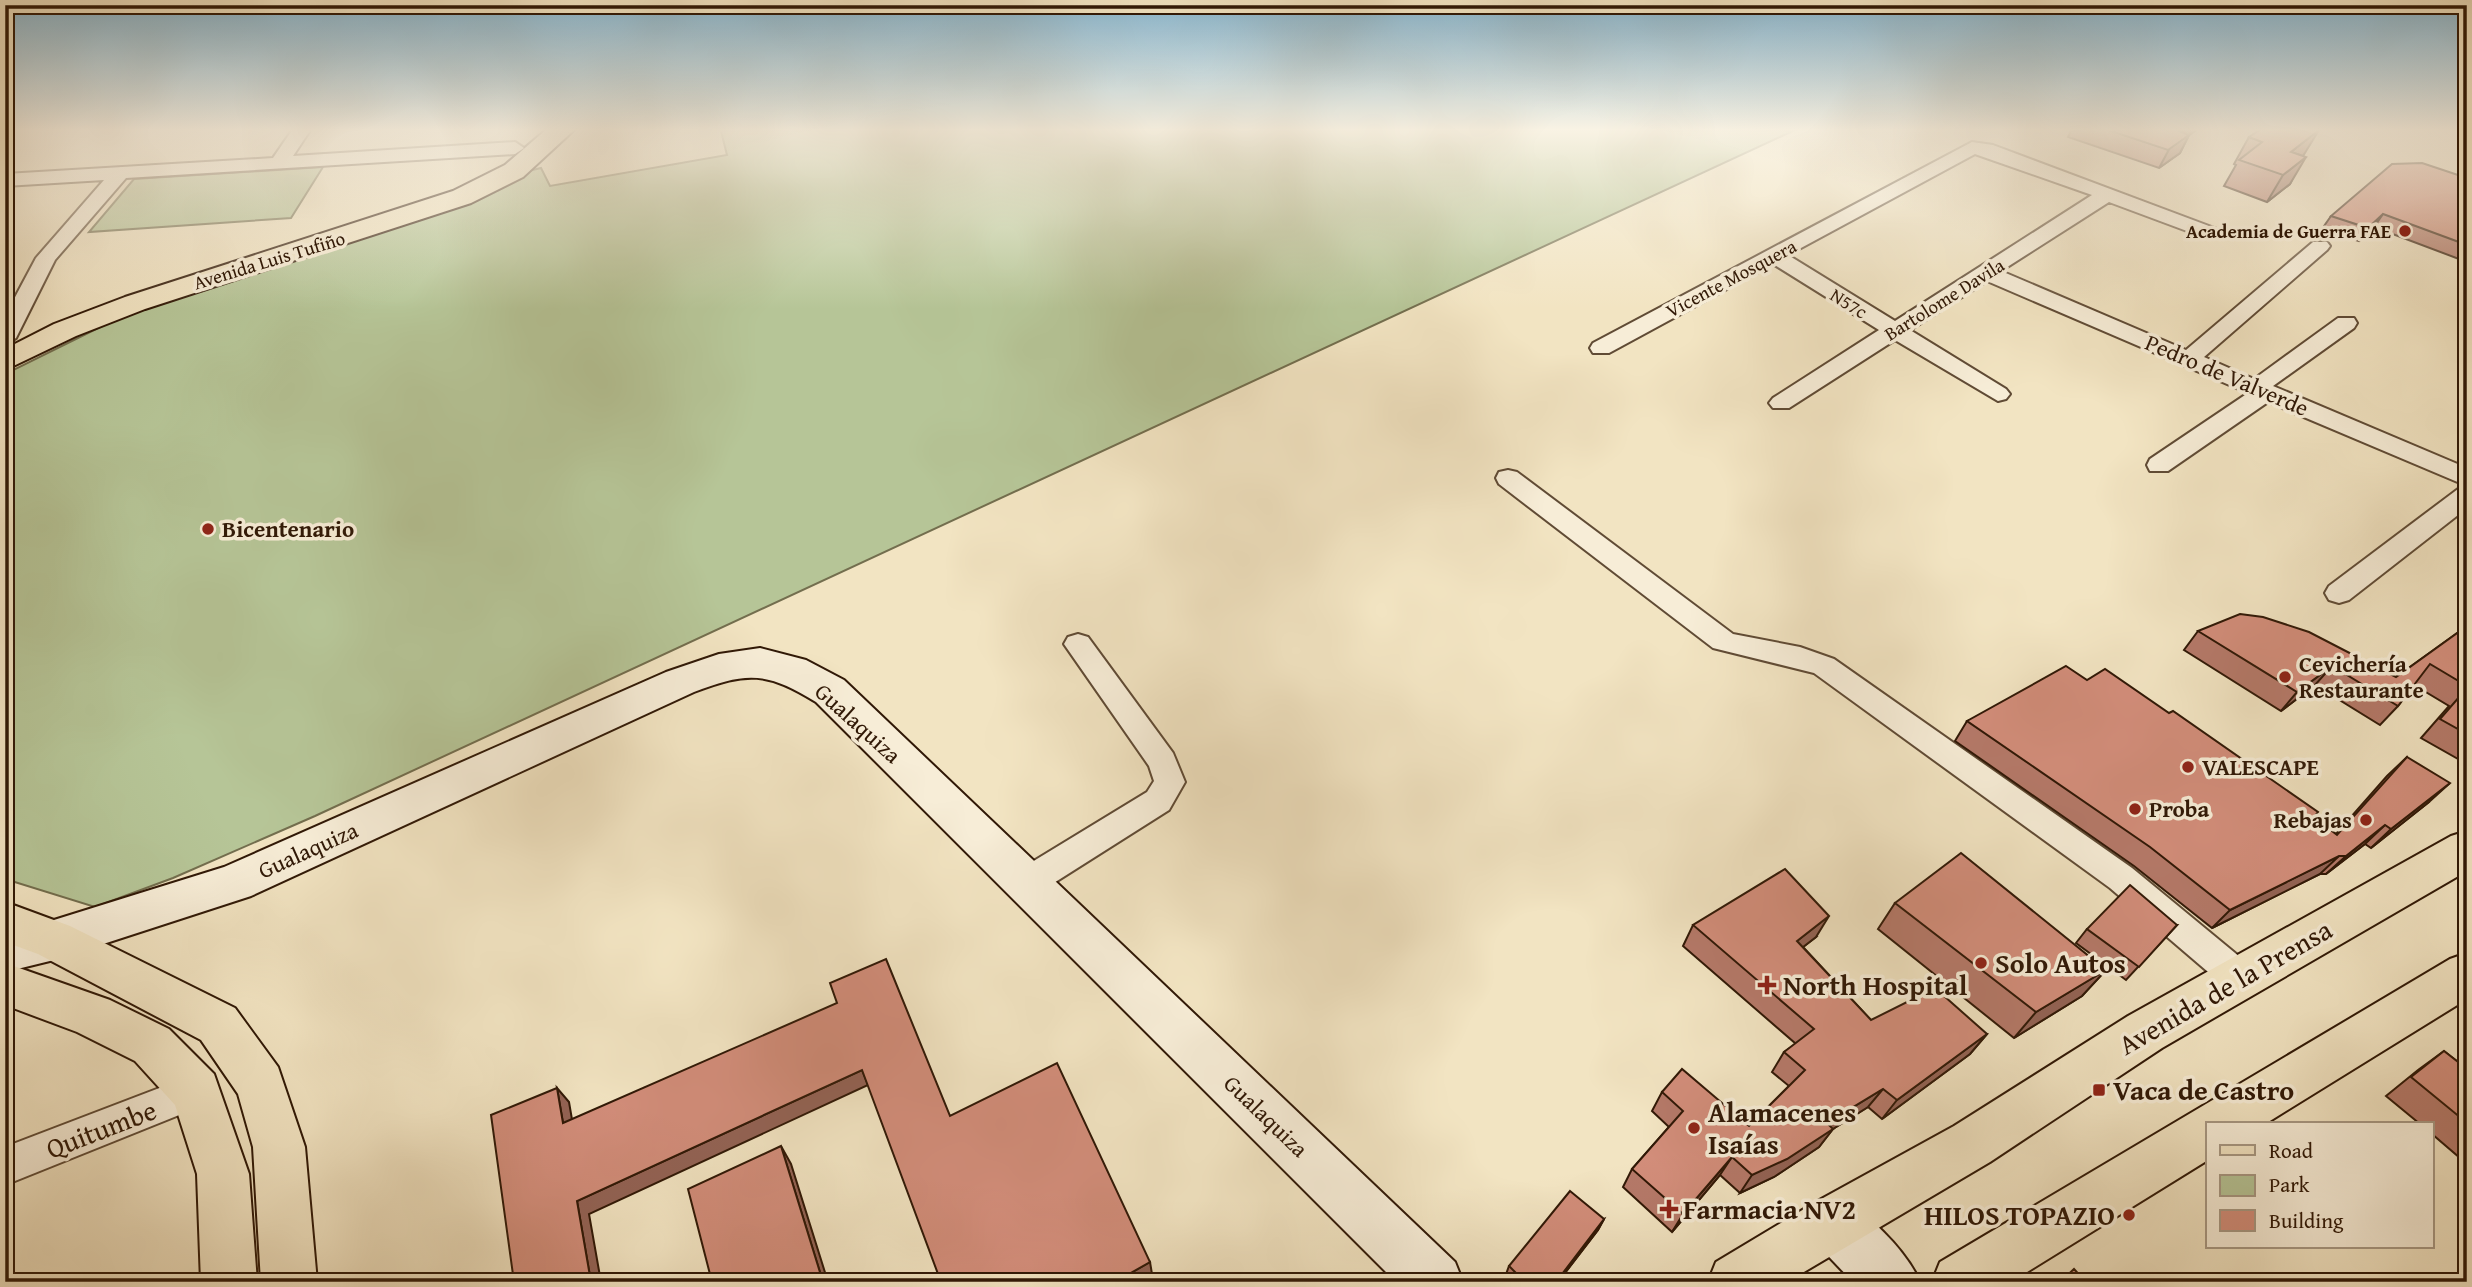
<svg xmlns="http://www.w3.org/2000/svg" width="2472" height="1287" font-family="'Gentium Book Plus',serif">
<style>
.green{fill:#b6c597;stroke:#736e4e;stroke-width:2}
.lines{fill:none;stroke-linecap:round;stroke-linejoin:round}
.street-casing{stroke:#604b35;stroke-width:4}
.secondary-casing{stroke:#301806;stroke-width:4}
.primary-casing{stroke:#301806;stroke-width:4}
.street{fill:#f7edd7;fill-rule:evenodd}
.secondary{fill:#f7edd7;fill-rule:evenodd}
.primary{fill:#f2e4c2;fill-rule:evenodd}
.wall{fill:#b57969;stroke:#301806;stroke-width:2}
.shaded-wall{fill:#936355;stroke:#301806;stroke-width:2}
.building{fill:#d28d7a;stroke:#301806;stroke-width:2}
.poi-dot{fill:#8f2418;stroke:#f7edd7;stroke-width:2.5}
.labels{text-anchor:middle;stroke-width:7;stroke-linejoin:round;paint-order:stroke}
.far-poi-label{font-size:19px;font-weight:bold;fill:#301806;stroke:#f7edd7;text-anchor:end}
.far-street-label{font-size:19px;fill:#301806;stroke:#f7edd7}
.street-label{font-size:23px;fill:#301806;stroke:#f7edd7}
.poi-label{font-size:23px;font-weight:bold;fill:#301806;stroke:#f7edd7;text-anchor:start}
.near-poi-label{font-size:28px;font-weight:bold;fill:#301806;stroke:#f7edd7;text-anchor:start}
.near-street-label{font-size:28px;fill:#301806;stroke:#f7edd7}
</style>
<rect width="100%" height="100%" fill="#f2e4c2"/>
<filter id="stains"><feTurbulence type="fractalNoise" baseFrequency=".00286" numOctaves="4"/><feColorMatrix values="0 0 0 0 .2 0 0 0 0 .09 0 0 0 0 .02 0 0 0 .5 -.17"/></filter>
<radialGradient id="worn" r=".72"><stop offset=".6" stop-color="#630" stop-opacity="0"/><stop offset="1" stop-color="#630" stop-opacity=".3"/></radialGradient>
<!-- green -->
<g class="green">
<path d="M732,129H1797L315,816L173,878L95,907L5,879V374L167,294L524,172L541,168L550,186L727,155L721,131Z"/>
<path d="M323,167L291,218L89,232L134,179Z"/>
</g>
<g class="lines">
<defs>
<g id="street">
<path d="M293,129H311L293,156L515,142L524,148L515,154L126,178L55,260L16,338L5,345V316L36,258L104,180L5,186V174L273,158Z"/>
<path d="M1972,142L1993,145L2217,229L2220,233L2217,237H2203L2109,202L2001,271L2186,350L2313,242H2327L2330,246L2327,250L2204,357L2254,379L2338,318H2354L2357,323L2354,328L2273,386L2467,468V486L2268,402L2168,471H2150L2147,465L2150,459L2248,393L1987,281L1910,330L2006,389L2010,394L2006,399L1998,401L1895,340L1789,408H1773L1769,403L1773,398L1879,330L1773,264L1609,353H1593L1590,348L1593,343ZM1975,154L2092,195L1895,321L1788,255Z"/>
<path d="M1508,470L1517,472L1733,634L1800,647L1834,659L2132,868L2252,967L2257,978L2252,989L2240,993L2228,989L2110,888L1814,673L1713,648L1499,484L1496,478L1499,472Z"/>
<path d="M2467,487V508L2349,600L2339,603L2329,600L2325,593L2329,586L2458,489Z"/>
<path d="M1078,634L1088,637L1173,753L1185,782L1169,810L1038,893L1026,897L1014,893L1010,883L1014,873L1147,792L1154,781L1149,766L1064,644L1068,637Z"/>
<path d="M196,1074L209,1079L214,1091L209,1103L5,1185V1147Z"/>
</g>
<g id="secondary">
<path d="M760,648L806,660L844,680L1455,1262L1463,1282H1396L816,702C767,672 748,671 694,692L251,896L54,960L5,972V930L54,920L224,867L666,672L719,654Z"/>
<path d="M1833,1195C1864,1208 1906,1250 1920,1282H1853L1814,1241L1806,1222L1814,1203Z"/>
</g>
<g id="primary">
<path d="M547,129H575L523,177L471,203L145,309L76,336L5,370V349L54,324L125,297L453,191L505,165Z"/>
<path d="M2467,831V871L2162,1048L1990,1162L1787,1282H1708L1716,1262L1814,1203L1954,1126L2128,1016L2451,836Z"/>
<path d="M5,902L70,926L235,1008L278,1067L305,1147L317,1282H261L253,1147L238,1094L201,1040L38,954L5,942Z"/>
<path d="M2467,953V999L2265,1124H2208V1160L2011,1282H1932L1940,1262L2450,959Z"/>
<path d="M5,963L110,1000L169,1029L214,1074L249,1174L257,1282H201L197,1174L175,1105L135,1061L77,1032L5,1005Z"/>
</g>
</defs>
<!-- street casing -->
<use href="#street" class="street-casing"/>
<!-- secondary casing -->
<use href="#secondary" class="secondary-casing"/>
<!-- primary casing -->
<use href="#primary" class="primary-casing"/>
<!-- street -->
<use href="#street" class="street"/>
<!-- secondary -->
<use href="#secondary" class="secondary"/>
<!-- primary -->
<use href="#primary" class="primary"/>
</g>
<!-- wall -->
<g class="wall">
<path d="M2072,129H2198L2189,135L2180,153L2159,168L2068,137Z"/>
<path d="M2249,137L2303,156L2290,184L2267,202L2224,186L2236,165L2234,164Z"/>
<path d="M2467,178V262L2374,227L2359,241L2322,229L2331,216Z"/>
<path d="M2467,626V764L2421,738L2449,706L2414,685L2398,706L2380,725L2315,685L2281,711L2184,650L2198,631L2396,677Z"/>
<path d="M2087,680L2314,817L2336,834L2387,776L2407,757L2429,802L2371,848L2365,844L2326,874H2320L2212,928L2134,866L1955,741L1967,721Z"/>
<path d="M1895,903L2106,970L2082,996L2014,1038L1878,929Z"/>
<path d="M1693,925L1816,937L1803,947L1871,1020L1987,1034L1970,1054L1882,1119L1868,1107L1833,1129L1819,1147L1774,1177L1740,1193L1720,1175L1672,1232L1623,1187L1632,1169L1669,1127L1652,1111L1662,1092L1749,1126L1789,1086L1772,1072L1784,1052L1796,1044L1683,946Z"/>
<path d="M2177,925L2126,980L2076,943L2087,929Z"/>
<path d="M2444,1051L2467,1069V1164L2432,1134V1124H2420L2386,1096L2418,1070Z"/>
<path d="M1604,1219L1598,1230L1558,1282H1510L1505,1277L1509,1266Z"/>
</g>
<!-- shaded-wall -->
<g class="shaded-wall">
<path d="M2182,129H2198L2189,135L2180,153L2159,168L2179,131Z"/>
<path d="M2319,130L2303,156L2291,152Z"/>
<path d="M2306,157L2290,184L2267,202L2283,175Z"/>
<path d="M2383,214L2374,227L2359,241L2368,228Z"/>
<path d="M2332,666L2315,685L2281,711L2297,692Z"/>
<path d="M2450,783L2429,802L2371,848L2391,829Z"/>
<path d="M2385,825L2365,844L2326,874L2346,856Z"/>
<path d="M2339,856L2320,874L2212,928L2230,910Z"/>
<path d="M1829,916L1816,937L1785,961L1797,941Z"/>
<path d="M2106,970L2082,996L2014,1038L2036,1012Z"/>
<path d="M1987,1034L1970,1054L1882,1119L1897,1100Z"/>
<path d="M862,1070L868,1085L589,1214L601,1282H591L577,1201Z"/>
<path d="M557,1088L569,1102L575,1137L563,1123Z"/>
<path d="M1883,1089L1868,1107L1833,1129L1819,1147L1774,1177L1740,1193L1752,1175L1827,1123Z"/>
<path d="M781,1146L791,1164L828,1282H823Z"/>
<path d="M1732,1157L1720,1175L1672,1232L1683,1214Z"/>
<path d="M1604,1219L1598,1230L1558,1282H1556Z"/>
<path d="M1150,1262L1152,1274L1138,1282H1115Z"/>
</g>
<!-- building -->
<g class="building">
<path d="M2105,129H2182L2179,131L2189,135L2168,150Z"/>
<path d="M2261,129H2315L2319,130L2291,152L2306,157L2283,175L2239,160L2262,142L2249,137Z"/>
<path d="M2422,163L2467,178V245L2383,214L2368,228L2331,216L2392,164Z"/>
<path d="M2240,614L2263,617L2309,632L2396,677L2467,626V686L2430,664L2398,706L2332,666L2297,692L2198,631Z"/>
<path d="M2066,666L2087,680L2105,669L2169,713L2173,711L2318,812L2314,817L2337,835L2407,757L2450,783L2391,829L2385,825L2346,856H2339L2230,910L2150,847L1967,721Z"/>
<path d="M2467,688V734L2440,719Z"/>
<path d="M1961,853L2106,970L2036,1012L1895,903Z"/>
<path d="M1785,869L1829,916L1797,941L1871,1020L1935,988L1987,1034L1897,1100L1883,1089L1827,1123L1833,1129L1787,1159L1752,1175L1732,1157L1683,1214L1632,1169L1683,1111L1662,1092L1682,1069L1749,1126L1805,1070L1784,1052L1814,1029L1693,925Z"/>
<path d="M2130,885L2177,925L2139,967L2087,929Z"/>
<path d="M886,959L950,1116L1057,1063L1150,1262L1115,1282H941L862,1070L577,1201L591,1282H514L491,1115L557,1088L563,1123L837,1003L830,983Z"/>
<path d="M2444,1051L2467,1069V1123L2411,1077Z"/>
<path d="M781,1146L823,1282H712L688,1189Z"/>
<path d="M1570,1191L1604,1219L1556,1282H1525L1509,1266Z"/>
<path d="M2074,1269L2086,1282H2060Z"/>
</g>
<!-- sky -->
<linearGradient id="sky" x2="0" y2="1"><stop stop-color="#89b8d2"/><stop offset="0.42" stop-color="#f9f3e4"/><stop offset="1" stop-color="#f9f3e4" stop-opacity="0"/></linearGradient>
<rect width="2472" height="309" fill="url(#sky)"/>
<!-- markers -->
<g class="poi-dot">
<circle cx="2405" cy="231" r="7"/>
<circle cx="208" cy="529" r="7"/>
<circle cx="2285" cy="677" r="7"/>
<circle cx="2188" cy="767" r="7"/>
<circle cx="2135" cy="809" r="7"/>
<circle cx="2366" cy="820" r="7"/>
<circle cx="1981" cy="963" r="7"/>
<path d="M1763.5 974.5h7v7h7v7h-7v7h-7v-7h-7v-7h7z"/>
<rect x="2092" y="1083" width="14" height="14" rx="3.5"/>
<circle cx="1694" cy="1128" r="7"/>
<path d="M1665.5 1198.5h7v7h7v7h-7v7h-7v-7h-7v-7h7z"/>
<circle cx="2129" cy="1215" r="7"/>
</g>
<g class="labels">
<!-- far-poi labels -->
<g class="far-poi-label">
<text x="2391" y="238">Academia de Guerra FAE</text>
</g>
<!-- far-street labels -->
<g class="far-street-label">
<text transform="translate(269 260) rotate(-17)" y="7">Avenida Luis Tufiño</text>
<text transform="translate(1731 278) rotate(-28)" y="7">Vicente Mosquera</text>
<text transform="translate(1944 299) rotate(-32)" y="7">Bartolome Davila</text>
<text transform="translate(1849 303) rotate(32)" y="7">N57c</text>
</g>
<!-- street labels -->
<g class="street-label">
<text transform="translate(2227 375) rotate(23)" y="8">Pedro de Valverde</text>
<text transform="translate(858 723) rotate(42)" y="8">Gualaquiza</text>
<text transform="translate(308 850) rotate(-24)" y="8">Gualaquiza</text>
<text transform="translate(1266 1116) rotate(44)" y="8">Gualaquiza</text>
</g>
<!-- poi labels -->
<g class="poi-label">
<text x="222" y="537">Bicentenario</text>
<text x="2299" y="672">Cevichería<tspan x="2299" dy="26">Restaurante</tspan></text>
<text x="2202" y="775">VALESCAPE</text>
<text x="2149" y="817">Proba</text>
<text x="2352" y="828" text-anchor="end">Rebajas</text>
</g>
<!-- near-poi labels -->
<g class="near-poi-label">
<text x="1995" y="973">Solo Autos</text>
<text x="1783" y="995">North Hospital</text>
<text x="2113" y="1100">Vaca de Castro</text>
<text x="1708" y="1122">Alamacenes<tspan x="1708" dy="32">Isaías</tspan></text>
<text x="1683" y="1219">Farmacia NV2</text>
<text x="2115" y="1225" text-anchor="end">HILOS TOPAZIO</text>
</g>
<!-- near-street labels -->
<g class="near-street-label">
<text transform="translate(2225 987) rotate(-30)" y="10">Avenida de la Prensa</text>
<text transform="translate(101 1129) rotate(-21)" y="10">Quitumbe</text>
</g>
</g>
<!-- margin -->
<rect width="2472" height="1287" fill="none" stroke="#f2e4c2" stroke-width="28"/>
<rect x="7" y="7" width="2458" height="1273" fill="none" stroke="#301806" stroke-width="3.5"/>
<rect x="14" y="14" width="2444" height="1259" fill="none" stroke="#301806" stroke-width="2"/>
<!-- legend -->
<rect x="2206" y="1122" width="228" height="126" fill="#f7edd7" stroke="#a79883" stroke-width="2"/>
<rect x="2220" y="1145" width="35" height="10" fill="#f2e4c2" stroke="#a79883" stroke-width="2"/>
<text x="2269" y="1158" font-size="21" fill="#301806">Road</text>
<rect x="2220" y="1175" width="35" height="21" fill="#b6c597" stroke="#a79883" stroke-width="2"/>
<text x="2269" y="1192" font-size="21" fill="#301806">Park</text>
<rect x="2220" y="1210" width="35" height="21" fill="#d28d7a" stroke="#a79883" stroke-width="2"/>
<text x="2269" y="1228" font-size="21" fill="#301806">Building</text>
<rect width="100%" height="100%" filter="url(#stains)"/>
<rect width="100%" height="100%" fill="url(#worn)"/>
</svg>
